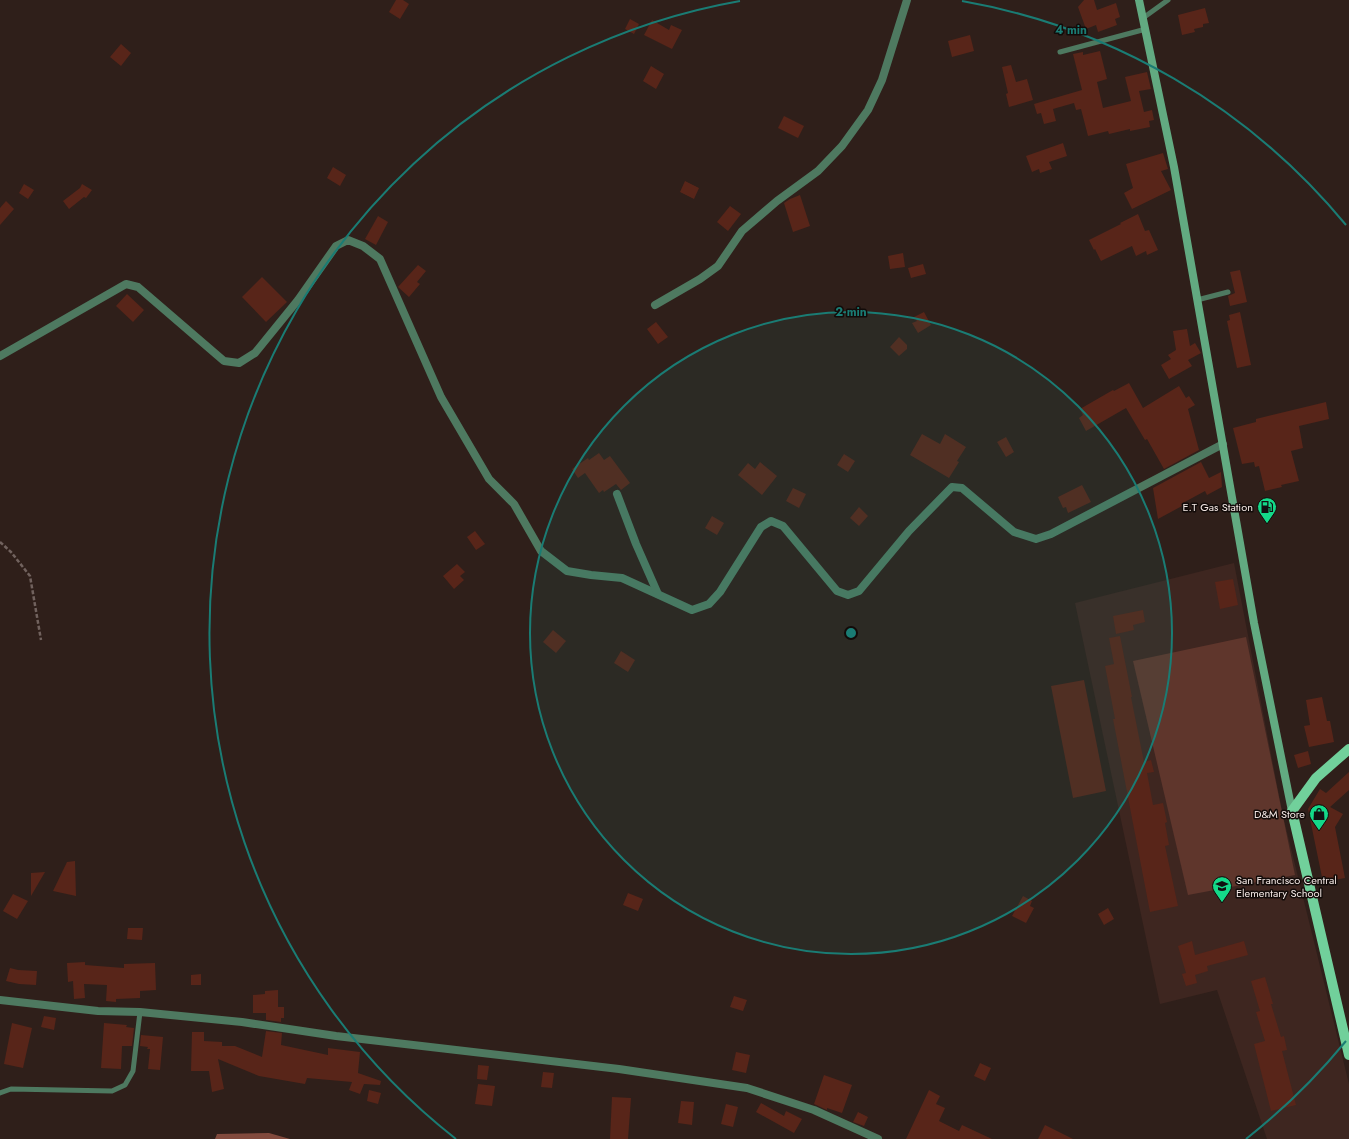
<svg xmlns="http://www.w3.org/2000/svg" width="1349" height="1139" font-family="Jost,sans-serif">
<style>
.built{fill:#3e2620}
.green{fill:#5f362c}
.water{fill:#824a3d}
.building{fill:#582519}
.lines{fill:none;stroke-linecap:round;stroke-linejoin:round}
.path{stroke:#71625e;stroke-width:2.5;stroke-dasharray:4 2;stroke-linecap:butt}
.service{stroke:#4e7960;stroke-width:5}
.minor{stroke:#4e7960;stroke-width:8}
.tertiary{stroke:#4e7960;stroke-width:8}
.secondary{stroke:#62aa81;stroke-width:8}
.primary{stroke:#71d09b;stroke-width:10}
.ring{fill:none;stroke:#1a7c74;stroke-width:2}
.labels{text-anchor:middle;stroke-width:3;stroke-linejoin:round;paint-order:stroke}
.poi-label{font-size:11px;fill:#f4e8e5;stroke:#120b09;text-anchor:end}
.centre{fill:#1a7c74;stroke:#120b09;stroke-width:2}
.ring-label{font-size:12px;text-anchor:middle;font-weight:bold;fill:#1a7c74;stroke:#120b09;stroke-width:3;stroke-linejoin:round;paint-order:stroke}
</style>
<rect width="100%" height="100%" fill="#2f1f1a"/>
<!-- built -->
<path class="built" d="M1234,563L1283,816L1349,1084V1139H1267L1217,990L1160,1004L1075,603Z"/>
<!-- green -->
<path class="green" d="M1246,637L1295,875L1188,895L1133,661Z"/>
<!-- water -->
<path class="water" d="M269,1133L290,1139H215L217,1134Z"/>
<!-- building -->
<g class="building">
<path d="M396,0H403L409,4L400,19L389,12Z"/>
<path d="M1084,0H1094L1097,10L1116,3L1120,17L1115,19L1117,25L1098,32L1096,25L1086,29L1078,7Z"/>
<path d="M1205,8L1209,23L1203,24V27L1194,29L1195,32L1182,35L1178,15Z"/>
<path d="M630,19L639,24L634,34L625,29Z"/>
<path d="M652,20L669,30L671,25L682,30L672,49L644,35Z"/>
<path d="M970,35L974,51L952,57L948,41Z"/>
<path d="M121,44L131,53L121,66L110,57Z"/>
<path d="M1100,51L1107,79L1097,82L1103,108L1131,101L1125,77L1147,72L1151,89L1139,91L1144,112L1152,110L1154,120L1149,121L1150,127L1130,131V129L1109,134L1108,131L1088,136L1081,109L1076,110L1074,103L1053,109L1056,121L1044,124L1041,113L1037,114L1034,104L1082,90L1073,54L1083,52V55Z"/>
<path d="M1011,65L1016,82L1027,79L1033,100L1009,107L1006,94L1008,93L1002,67Z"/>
<path d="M651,66L664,74L656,89L643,81Z"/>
<path d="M784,116L804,126L798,138L778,128Z"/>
<path d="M1063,143L1067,156L1049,162L1052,169L1040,173L1039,169L1032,172L1026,156Z"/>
<path d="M1163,153L1168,169L1161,171L1171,190L1132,209L1124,193L1133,188L1126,164Z"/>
<path d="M333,167L346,175L340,186L327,178Z"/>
<path d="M685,181L699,188L694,199L680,192Z"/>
<path d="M24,184L34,190L28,199L19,193Z"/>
<path d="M82,184L92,190L86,198L84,197L69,209L63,201L80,188Z"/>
<path d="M800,195L810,226L793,232L784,203L790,199Z"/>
<path d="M6,201L14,209L0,225V208Z"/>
<path d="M730,206L741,214L728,231L717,222Z"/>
<path d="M1138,214L1145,231L1149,230L1158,250L1147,255L1146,251L1136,256L1132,246L1101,261L1095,249L1094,250L1089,240L1121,224L1120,223Z"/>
<path d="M378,216L388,222L376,245L365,239Z"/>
<path d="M903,253L905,267L890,269L888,256Z"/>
<path d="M923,264L926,274L911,278L908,268Z"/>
<path d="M418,265L426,271L417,282L420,284L409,297L398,287Z"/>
<path d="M1240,270L1247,302L1230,306L1228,296L1235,293L1230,272Z"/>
<path d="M262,277L287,302L266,322L242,297Z"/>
<path d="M127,294L144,310L133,322L116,306Z"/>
<path d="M924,312L931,325L918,333L912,323L917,321L914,317Z"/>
<path d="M1240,312L1251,365L1237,368L1227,321L1230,320L1229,315Z"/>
<path d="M656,322L668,337L658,344L647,329Z"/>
<path d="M1187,329L1190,346L1195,343L1201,353L1188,360L1192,366L1169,379L1161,365L1171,359L1168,355L1176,350L1173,331Z"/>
<path d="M899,337L907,345V349L899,356L890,347Z"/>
<path d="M1129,383L1143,408L1179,386L1186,398L1189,396L1195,405L1188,409L1199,450L1164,469L1147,439L1145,440L1126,408L1086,431L1079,418L1083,415L1080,409L1113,390L1114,391Z"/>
<path d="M1326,402L1329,419L1299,426L1303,448L1291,451L1299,481L1281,485L1282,487L1265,491L1259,466L1255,467L1254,462L1242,464L1233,428L1256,422V419Z"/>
<path d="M922,434L940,444L945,434L966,447L957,461L959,462L949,478L910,455Z"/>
<path d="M1006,437L1014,452L1006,457L997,442Z"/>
<path d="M599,453L604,460L610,456L630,483L621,490L616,484L604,492L603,490L599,493L585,473L578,478L572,469L588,458L589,460Z"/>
<path d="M844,454L855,461L848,472L837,465Z"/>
<path d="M760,462L777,476L762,495L738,475L748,463L755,469Z"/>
<path d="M1201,462L1209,478L1221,472L1222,487L1207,495L1205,491L1181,504L1182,506L1158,519L1153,488Z"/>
<path d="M1082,485L1091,502L1068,513L1066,507L1063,508L1058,497Z"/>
<path d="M793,488L806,494L799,508L786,501Z"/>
<path d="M859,507L868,516L859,526L850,518Z"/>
<path d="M712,516L724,523L717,535L705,528Z"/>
<path d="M475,531L485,544L476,550L467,537Z"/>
<path d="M457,564L465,572L460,576L464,580L454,589L443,576Z"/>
<path d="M1233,579L1238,605L1220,609L1215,582Z"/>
<path d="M1143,610L1145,622L1133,625L1134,630L1116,634L1113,616Z"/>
<path d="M553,630L566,641L556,653L543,642Z"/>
<path d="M1120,636L1132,697H1131L1144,762L1151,760L1154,772L1147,773L1153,805L1163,803L1167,822L1165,823L1169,845L1165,846L1178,906L1150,912L1113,719H1115L1105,666L1114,664L1109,638Z"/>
<path d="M621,651L635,660L628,672L614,663Z"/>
<path d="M1084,680L1106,791L1073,798L1051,686Z"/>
<path d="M1322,697L1327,721H1330L1334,742L1309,747L1304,726L1310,725L1306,700Z"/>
<path d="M1308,751L1311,764L1298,768L1294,755Z"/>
<path d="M1349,772V790L1330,807L1343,814L1335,827L1345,878L1323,882L1308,809L1320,789L1326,793Z"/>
<path d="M75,861L76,896L53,891L67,862Z"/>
<path d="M45,872L31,896V873Z"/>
<path d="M628,893L643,899L638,911L623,905Z"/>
<path d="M13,894L28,901L17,919L3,911Z"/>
<path d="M1023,896L1032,901L1030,906L1034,908L1026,923L1012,916Z"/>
<path d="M1108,908L1114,919L1104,925L1098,914Z"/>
<path d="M128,928H143L142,940L127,939Z"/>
<path d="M1192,941L1195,955L1244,941L1248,955L1207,966L1208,971L1195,975L1197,983L1186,986L1182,974L1186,973L1178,946Z"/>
<path d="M85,962V965L124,968V964L155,963L156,990L140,991V998L116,999V1002L106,1001L107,985L84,984L85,998L74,999L73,981L68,982L67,963Z"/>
<path d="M10,968L18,970L37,971L36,985L19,984L6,981Z"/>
<path d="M201,974V985H191V975Z"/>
<path d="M1265,977L1273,1004H1271L1281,1037L1284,1036L1287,1050L1282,1051L1296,1105L1271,1111L1254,1044L1265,1041L1256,1012L1260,1011L1251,981Z"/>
<path d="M278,990V1007H284V1018H281V1022L266,1020V1013H253V995L265,994V991Z"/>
<path d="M734,996L747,1000L743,1011L730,1007Z"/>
<path d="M44,1016L56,1018L54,1030L41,1027Z"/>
<path d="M12,1023L32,1028L23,1068L4,1064Z"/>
<path d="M104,1023L127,1025L126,1027L134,1028L132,1046H122L121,1069L101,1068Z"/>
<path d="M266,1031L282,1033L281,1045L328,1055V1048L360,1052L358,1073L381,1081L380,1085L364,1084L360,1094L349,1090L352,1082L307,1078L305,1084L259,1076L218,1059L224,1089L212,1092L209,1071H191L192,1032H204V1041L222,1042V1046H235L262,1057Z"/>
<path d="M141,1035L163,1037L160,1070L148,1069L150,1049H147L148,1047L140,1046Z"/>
<path d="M736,1052L750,1055L746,1073L732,1070Z"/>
<path d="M980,1063L991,1068L985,1081L974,1076Z"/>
<path d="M478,1065L489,1066L487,1080L477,1079Z"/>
<path d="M543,1072L554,1073L552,1088L541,1087Z"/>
<path d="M824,1075L852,1085L842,1113L827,1108V1110L814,1104Z"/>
<path d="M478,1084L495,1086L492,1106L475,1104Z"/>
<path d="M369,1090L381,1093L378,1104L367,1101Z"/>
<path d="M929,1090L940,1096L936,1104L945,1108L939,1121L959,1131L962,1125L992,1139H906Z"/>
<path d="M612,1097L631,1098L628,1139H610Z"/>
<path d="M681,1101L694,1102L692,1125L678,1123Z"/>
<path d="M761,1103L784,1116L786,1111L802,1119L794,1133L756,1112Z"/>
<path d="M726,1104L738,1107L733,1127L721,1124Z"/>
<path d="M858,1112L868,1117L864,1126L853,1122Z"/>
<path d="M1045,1125L1073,1139H1038Z"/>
</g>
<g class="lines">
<!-- path -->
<path class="path" d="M0,542L11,552L30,576L41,640"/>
<!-- service -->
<g class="service">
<path d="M1143,18L1168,0"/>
<path d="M1060,52L1146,29"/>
<path d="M1197,300L1228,292"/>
<path d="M0,1093L11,1089L112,1091L125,1085L133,1071L140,1012"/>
</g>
<!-- minor -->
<g class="minor">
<path d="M655,305L700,279L718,266L742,231L777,201L818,171L842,146L868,110L882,80L907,0"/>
<path d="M0,356L126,284L138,287L224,361L239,363L255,353L298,300L336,246L348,240L363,246L380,259L441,397L489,479L514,504L541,551L567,571L591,575L622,578L692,610L709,604L720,592L761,527L771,521L783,526L837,591L848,595L859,591L909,531L952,487L962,488L1014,532L1036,539L1051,534L1223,444"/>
<path d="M617,494L636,544L658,594"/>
</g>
<!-- tertiary -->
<path class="tertiary" d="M0,1000L98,1011L140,1012L242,1022L336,1036L619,1069L747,1088L814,1110L878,1139"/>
<!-- secondary -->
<path class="secondary" d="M1139,0L1174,167L1254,623L1292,811"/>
<!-- primary -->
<path class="primary" d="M1349,749L1316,778L1292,811L1349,1055"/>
</g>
<!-- distance rings -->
<circle cx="851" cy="633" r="321" fill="#1a7c74" fill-opacity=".12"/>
<g class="ring">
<circle cx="851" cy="633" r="321"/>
<path d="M1346 1041A642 642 0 0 1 1246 1139M456 1139A642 642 0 0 1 740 1M962 1A642 642 0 0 1 1346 225"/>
</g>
<!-- icons -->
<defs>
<symbol id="fuel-pin" viewBox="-11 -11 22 30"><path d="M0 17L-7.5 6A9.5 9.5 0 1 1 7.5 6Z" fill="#14d989" stroke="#120b09"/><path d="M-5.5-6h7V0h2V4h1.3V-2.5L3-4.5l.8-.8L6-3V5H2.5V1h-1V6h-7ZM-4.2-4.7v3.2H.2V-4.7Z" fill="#111"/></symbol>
<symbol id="shop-pin" viewBox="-11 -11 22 30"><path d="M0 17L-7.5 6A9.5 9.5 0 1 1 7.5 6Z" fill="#14d989" stroke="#120b09"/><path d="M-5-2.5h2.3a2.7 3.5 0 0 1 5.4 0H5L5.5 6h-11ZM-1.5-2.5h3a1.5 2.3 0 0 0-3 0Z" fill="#111"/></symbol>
<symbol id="school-pin" viewBox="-11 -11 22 30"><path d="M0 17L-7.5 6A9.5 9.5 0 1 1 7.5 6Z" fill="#14d989" stroke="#120b09"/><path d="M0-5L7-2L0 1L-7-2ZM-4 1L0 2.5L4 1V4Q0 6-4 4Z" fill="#111"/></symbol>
</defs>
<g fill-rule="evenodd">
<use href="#fuel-pin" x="1256" y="496" width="22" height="30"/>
<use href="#shop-pin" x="1308" y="803" width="22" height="30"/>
<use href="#school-pin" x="1211" y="875" width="22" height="30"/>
</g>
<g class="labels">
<!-- poi labels -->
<g class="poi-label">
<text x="1253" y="511">E.T Gas Station</text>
<text x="1305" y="818">D&amp;M Store</text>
<text x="1236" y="884" text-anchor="start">San Francisco Central<tspan x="1236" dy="13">Elementary School</tspan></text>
</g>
</g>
<circle cx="851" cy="633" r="6" class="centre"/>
<g class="ring-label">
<text x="1071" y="34">4 min</text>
<text x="851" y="316">2 min</text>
</g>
</svg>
